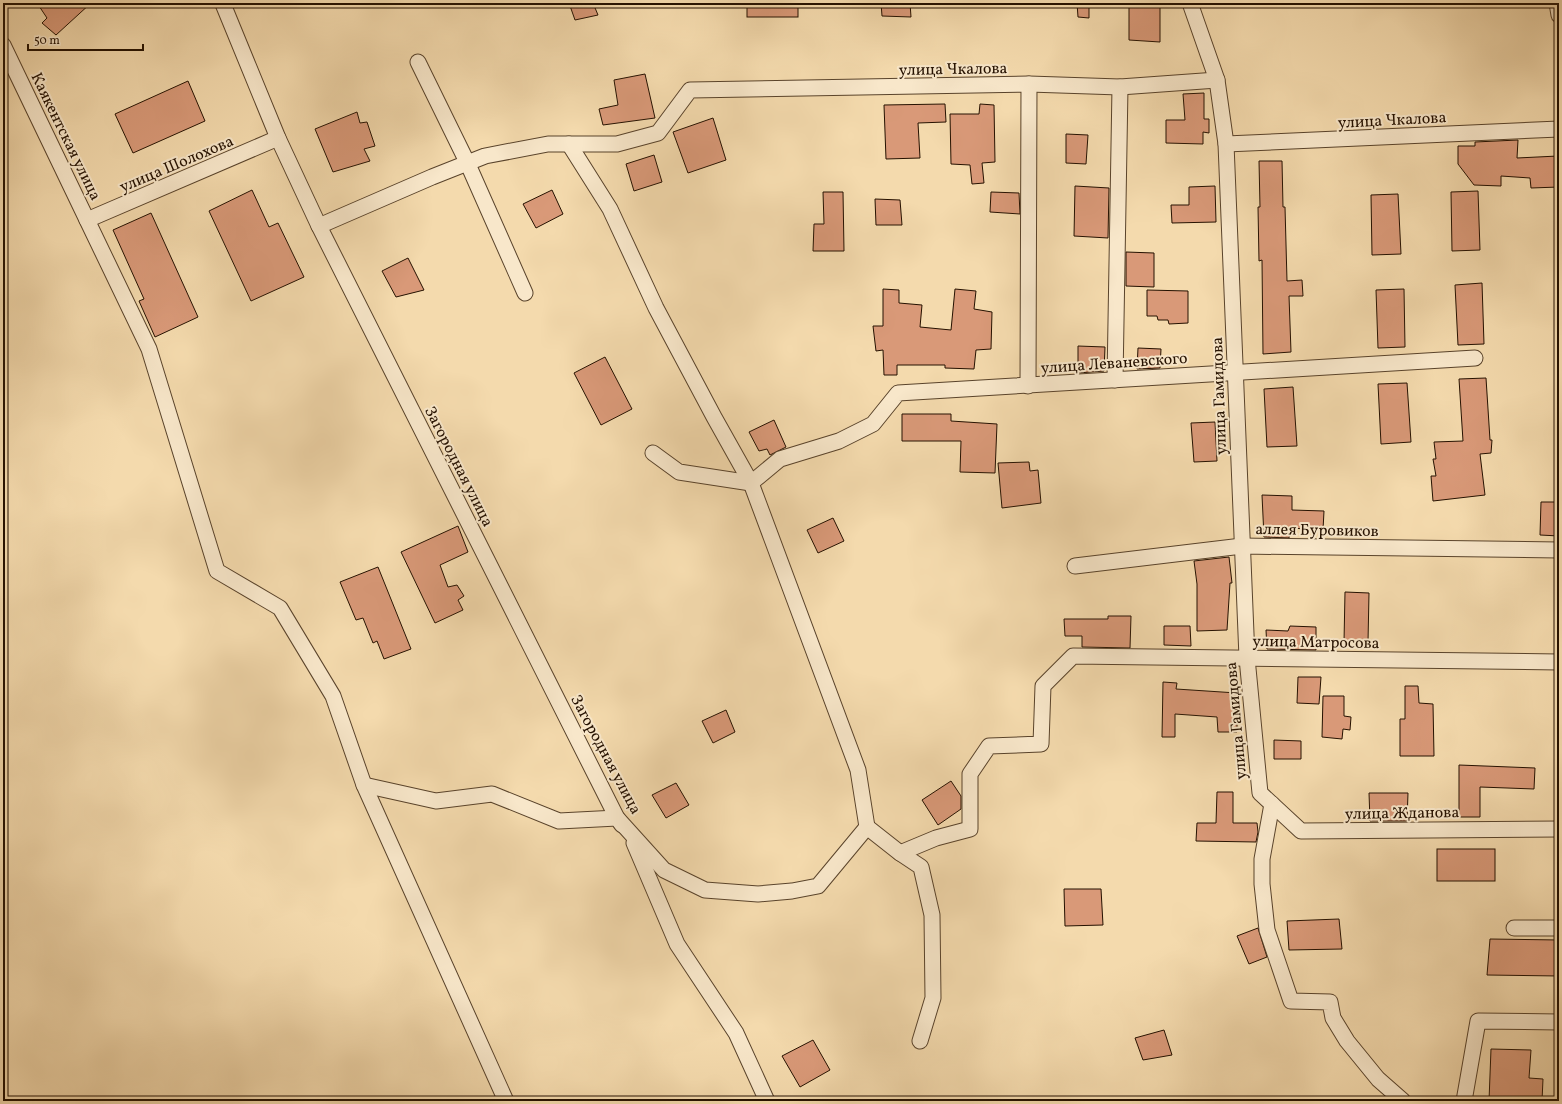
<svg xmlns="http://www.w3.org/2000/svg" width="1562" height="1104" font-family="Vollkorn,serif">
<style>
.building{fill:#d99978;stroke:#251100}
.lines{fill:none;stroke-linecap:round;stroke-linejoin:round}
.minor-casing{stroke:#59432b;stroke-width:17}
.minor{stroke:#f8e7ca;stroke-width:15}
.labels{text-anchor:middle;stroke-width:4;stroke-linejoin:round;paint-order:stroke}
.street-label{font-size:16px;fill:#251100;stroke:#f8e7ca}
</style>
<rect width="100%" height="100%" fill="#f4daad"/>
<filter id="stains"><feTurbulence type="fractalNoise" baseFrequency=".005" numOctaves="4"/><feColorMatrix values="0 0 0 0 .2 0 0 0 0 .09 0 0 0 0 .02 0 0 0 .5 -.17"/></filter>
<radialGradient id="worn" r=".72"><stop offset=".6" stop-color="#630" stop-opacity="0"/><stop offset="1" stop-color="#630" stop-opacity=".3"/></radialGradient>
<!-- building -->
<g class="building">
<path d="M37,3H91L56,35L42,23L47,18Z"/>
<path d="M569,3H593L598,15L575,20Z"/>
<rect x="747" y="3" width="51" height="14"/>
<path d="M881,3H910L911,17L882,16Z"/>
<path d="M1077,3H1089V18L1078,17Z"/>
<path d="M1129,3H1160V42L1129,40Z"/>
<path d="M645,74L655,118L603,125L599,109L618,105L614,80Z"/>
<path d="M188,81L205,121L133,153L115,114Z"/>
<path d="M1204,93V119H1209V133L1203,132V144L1166,143V120H1185L1183,94Z"/>
<path d="M945,104L946,122L918,123L920,158L886,159L884,105Z"/>
<path d="M980,104L994,105L995,162L982,163L984,183L972,184L970,165L951,164L950,114H979Z"/>
<path d="M357,112L360,123L367,122L375,146L364,149L370,161L333,172L315,129Z"/>
<path d="M713,118L726,160L688,173L673,132Z"/>
<path d="M1066,134L1088,135L1086,164L1066,163Z"/>
<path d="M1518,140L1517,158L1558,156L1559,187L1531,188L1530,178L1501,176V186L1474,185L1458,164V146H1475V142Z"/>
<path d="M654,155L662,182L634,191L626,164Z"/>
<path d="M1259,161H1282L1283,207H1285L1287,281L1302,280L1303,296H1289L1291,352L1263,354L1262,260L1259,261L1258,207H1260Z"/>
<path d="M1075,186L1109,188L1108,238L1074,236Z"/>
<path d="M1215,186L1216,222L1172,223L1171,205H1189V187Z"/>
<path d="M252,190L269,227L278,223L304,277L251,301L209,211Z"/>
<path d="M552,190L563,214L536,228L523,204Z"/>
<path d="M1478,191L1480,250L1452,251L1451,192Z"/>
<path d="M823,192H843L844,251H813L814,224H824Z"/>
<path d="M991,192L1019,193L1020,214L990,212Z"/>
<path d="M1398,194L1401,254L1372,255L1371,195Z"/>
<path d="M875,199L900,200L902,225H876Z"/>
<path d="M151,213L198,317L155,337L139,301L144,299L113,230Z"/>
<path d="M1126,252L1154,253V287L1126,286Z"/>
<path d="M408,258L424,290L396,297L382,271Z"/>
<path d="M1482,283L1484,344L1458,345L1455,285Z"/>
<path d="M883,289L899,290V303L922,305L920,327L951,330L955,289L976,291L974,309L992,312L991,349L976,350L974,369L945,368V365H897V375H884L883,350L876,351L873,326H883Z"/>
<path d="M1404,289L1405,347L1378,348L1376,290Z"/>
<path d="M1147,290L1188,291V323L1169,324L1168,320H1158L1157,316H1147Z"/>
<path d="M1078,346L1105,347L1104,371L1078,373Z"/>
<path d="M1138,348L1161,349L1160,368L1137,369Z"/>
<path d="M605,357L632,409L601,425L574,373Z"/>
<path d="M1486,378L1490,440H1492L1491,453L1480,454L1485,495L1433,501L1431,476H1436L1433,459H1436L1434,442L1463,441L1459,379Z"/>
<path d="M1407,383L1411,442L1381,444L1378,384Z"/>
<path d="M1293,387L1297,446L1267,447L1264,389Z"/>
<path d="M902,414H951V421L997,424L995,473L960,472L961,441H902Z"/>
<path d="M774,420L786,447L770,455L767,449L759,451L749,432Z"/>
<path d="M1215,422L1217,461L1194,462L1191,423Z"/>
<path d="M1029,462L1030,471L1038,470L1041,503L1002,508L998,463Z"/>
<path d="M1262,495L1292,496V510L1324,511L1323,530L1290,528L1289,538L1264,537Z"/>
<path d="M1541,502H1559V536L1540,535Z"/>
<path d="M833,518L844,541L818,553L807,530Z"/>
<path d="M458,526L468,552L440,565L448,587L457,585L464,596L458,600L463,610L435,623L401,552Z"/>
<path d="M1229,557L1232,583H1230L1227,630L1197,631V584L1194,561Z"/>
<path d="M378,567L411,649L384,659L377,641L373,643L363,618L356,620L340,582Z"/>
<path d="M1345,592L1369,593L1368,642H1344Z"/>
<path d="M1108,616H1131L1130,648L1082,647V636H1065L1064,619H1108Z"/>
<path d="M1164,626H1190L1191,646L1164,645Z"/>
<path d="M1290,626L1316,627V650L1267,649L1266,630L1288,631Z"/>
<path d="M1298,677H1321L1319,704L1297,703Z"/>
<path d="M1163,682L1177,683L1176,689L1237,693V732H1218L1217,717L1175,714V737H1162Z"/>
<path d="M1405,686H1418L1419,703L1433,704L1434,756H1400V719H1405Z"/>
<path d="M1323,696H1344V716L1351,717L1350,730L1343,729L1342,739L1322,737Z"/>
<path d="M726,710L735,732L713,743L702,721Z"/>
<path d="M1274,740L1301,741V759H1274Z"/>
<path d="M1459,765L1535,768L1534,789L1480,787V817H1459Z"/>
<path d="M951,781L961,796V809L938,825L922,800Z"/>
<path d="M676,783L689,805L666,818L652,795Z"/>
<path d="M1217,792H1233V823H1257L1258,832L1256,842L1196,841L1197,823H1216Z"/>
<path d="M1369,793H1408L1407,821H1370Z"/>
<rect x="1437" y="849" width="58" height="32"/>
<path d="M1064,889H1101L1103,925L1065,926Z"/>
<path d="M1339,919L1342,949L1289,950L1287,921Z"/>
<path d="M1258,928L1267,957L1249,964L1237,936Z"/>
<path d="M1490,939L1559,940V976L1487,975Z"/>
<path d="M1164,1030L1172,1055L1143,1060L1135,1038Z"/>
<path d="M813,1040L830,1070L800,1087L782,1056Z"/>
<path d="M1491,1049L1531,1050L1529,1078L1543,1079L1542,1101H1489Z"/>
</g>
<g class="lines">
<defs>
<g id="minor">
<path d="M1190,3L1217,80L1226,144L1247,658L1260,793L1301,831L1559,829"/>
<path d="M1557,3L1559,15"/>
<path d="M223,4L278,138L319,226L617,818L664,870L705,890L758,894L792,891L818,886L867,827L900,853L936,838L970,829V774L989,746L1041,744L1043,686L1073,656L1559,662"/>
<path d="M3,45L149,349L217,571L280,608L333,696L364,785L506,1101"/>
<path d="M418,62L467,162L525,293"/>
<path d="M569,144L610,209L656,308L714,417L751,483L858,770L867,827"/>
<path d="M1226,144L1559,129"/>
<path d="M87,220L278,138"/>
<path d="M319,226L432,177L485,156L548,144H617L658,133L690,90L1029,84L1120,87L1217,80"/>
<path d="M1115,380L1120,87"/>
<path d="M1028,386L1029,84"/>
<path d="M653,453L679,472L751,483L780,459L839,441L873,424L898,393L1475,358"/>
<path d="M1075,566L1242,546L1559,550"/>
<path d="M364,785L436,801L492,794L559,821L617,818L622,825"/>
<path d="M1272,804L1262,859V884L1267,930L1291,1001L1330,1002L1333,1018L1347,1041L1378,1079L1403,1101"/>
<path d="M634,843L677,944L736,1033L767,1101"/>
<path d="M900,853L921,867L932,915L933,998L920,1041"/>
<path d="M1514,928H1559"/>
<path d="M1464,1101L1478,1021L1559,1022"/>
</g>
</defs>
<!-- minor casing -->
<use href="#minor" class="minor-casing"/>
<!-- minor -->
<use href="#minor" class="minor"/>
</g>
<g class="labels">
<!-- street labels -->
<g class="street-label">
<text transform="translate(953 68) rotate(-1)" y="6">улица Чкалова</text>
<text transform="translate(1392 119) rotate(-3)" y="6">улица Чкалова</text>
<text transform="translate(67 136) rotate(64)" y="6">Каякентская улица</text>
<text transform="translate(176 163) rotate(-23)" y="6">улица Шолохова</text>
<text transform="translate(1114 362) rotate(-4)" y="6">улица Леваневского</text>
<text transform="translate(1218 396) rotate(-92)" y="6">улица Гамидова</text>
<text transform="translate(460 466) rotate(63)" y="6">Загородная улица</text>
<text transform="translate(1317 529) rotate(1)" y="6">аллея Буровиков</text>
<text transform="translate(1316 641) rotate(1)" y="6">улица Матросова</text>
<text transform="translate(1235 721) rotate(-95)" y="6">улица Гамидова</text>
<text transform="translate(607 754) rotate(62)" y="6">Загородная улица</text>
<text transform="translate(1402 812) rotate(-1)" y="6">улица Жданова</text>
</g>
</g>
<!-- margin -->
<rect width="1562" height="1104" fill="none" stroke="#f4daad" stroke-width="16"/>
<rect x="4" y="4" width="1554" height="1096" fill="none" stroke="#251100" stroke-width="2"/>
<rect x="8" y="8" width="1546" height="1088" fill="none" stroke="#251100"/>
<!-- scale -->
<path d="M28 44v6h115v-6" fill="none" stroke="#251100" stroke-width="2"/>
<text x="34" y="44" font-size="12" fill="#251100" stroke="#f8e7ca" stroke-width="3" paint-order="stroke">50 m</text>
<rect width="100%" height="100%" filter="url(#stains)"/>
<rect width="100%" height="100%" fill="url(#worn)"/>
</svg>
